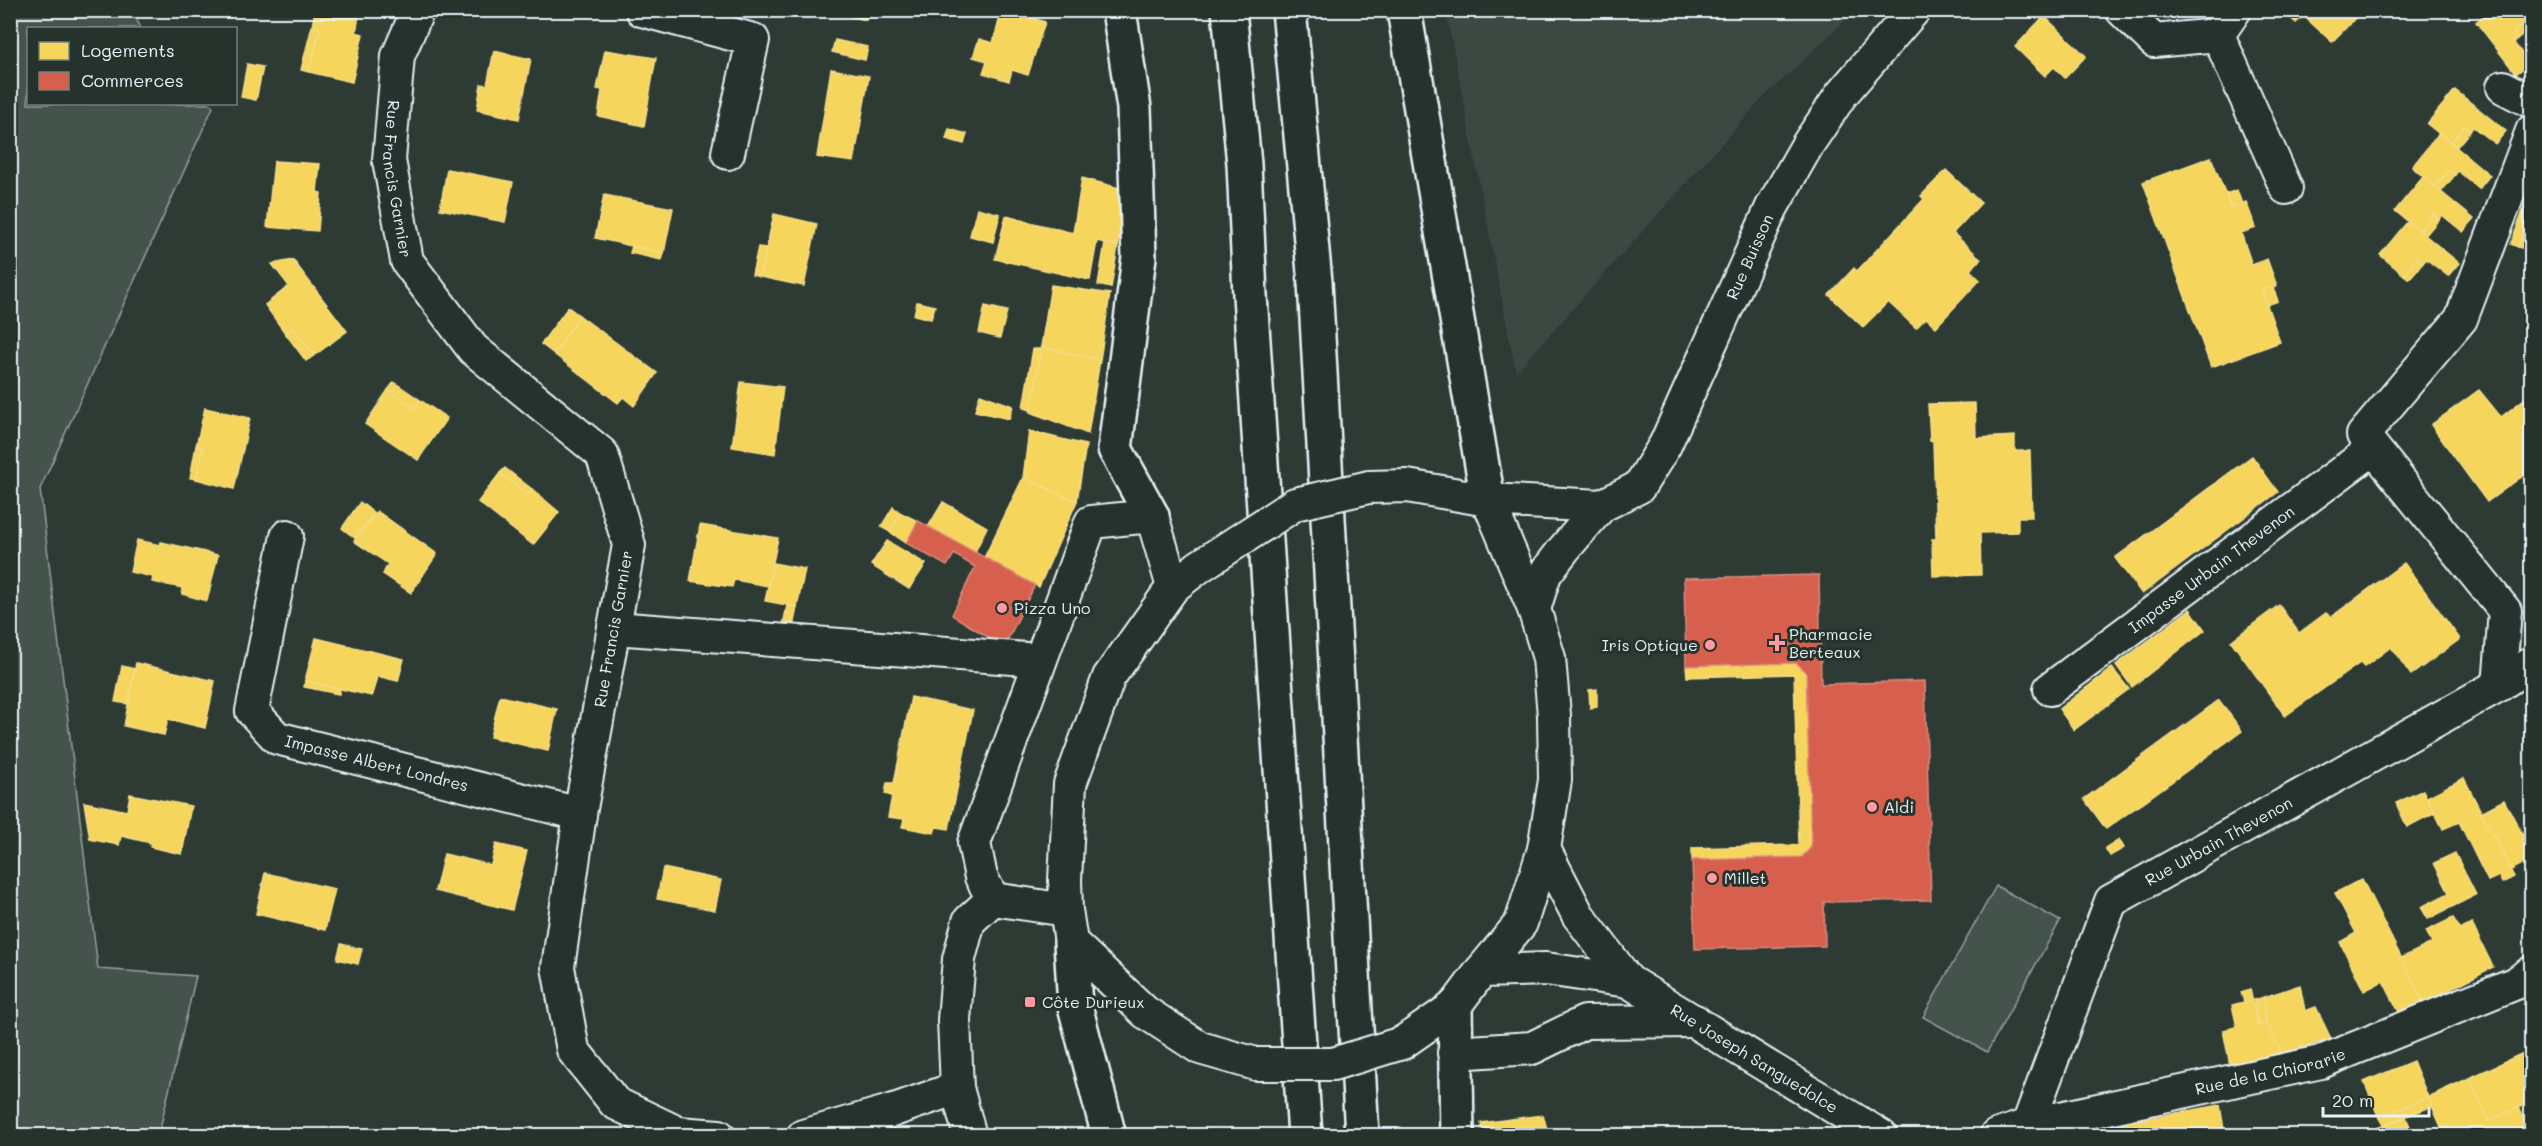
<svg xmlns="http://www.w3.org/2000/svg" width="2542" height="1146" font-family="Mali,sans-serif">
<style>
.built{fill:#3b4843}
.green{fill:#45524e;stroke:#96a2a3;stroke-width:1.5}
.homes{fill:#f6d55c;stroke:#f2dd8b;stroke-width:1.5}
.shops{fill:#d6604d;stroke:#db8c80;stroke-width:1.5}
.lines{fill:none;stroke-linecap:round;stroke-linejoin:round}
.street-casing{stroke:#e8f1f8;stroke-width:36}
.secondary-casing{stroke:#e8f1f8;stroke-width:38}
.street{stroke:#26332d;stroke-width:32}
.secondary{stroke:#26332d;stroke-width:33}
.street-bridge-casing{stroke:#e8f1f8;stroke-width:36;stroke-linecap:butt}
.street-bridge{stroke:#26332d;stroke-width:32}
.poi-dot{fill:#ff9aa2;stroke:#26332d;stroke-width:2}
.labels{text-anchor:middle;stroke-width:6;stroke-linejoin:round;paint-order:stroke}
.street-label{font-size:16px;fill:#e8f1f8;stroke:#26332d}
.poi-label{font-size:16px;fill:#e8f1f8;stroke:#26332d;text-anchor:start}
</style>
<rect width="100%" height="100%" fill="#2e3b35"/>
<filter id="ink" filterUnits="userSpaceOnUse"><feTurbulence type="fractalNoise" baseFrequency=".0167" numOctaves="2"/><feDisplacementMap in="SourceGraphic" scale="12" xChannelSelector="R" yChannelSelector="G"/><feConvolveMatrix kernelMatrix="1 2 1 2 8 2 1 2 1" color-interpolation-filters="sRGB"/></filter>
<g filter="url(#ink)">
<!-- built -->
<path class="built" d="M1446,11V10L1855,11L1759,102L1516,372Z"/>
<!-- green -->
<g class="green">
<path d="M10,11H132L141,28H28V104H210L213,107L40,489L98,969L196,976L160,1129L139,1136L11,1135Z"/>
<path d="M1996,886L2060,921L1987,1052L1923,1017Z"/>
</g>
<!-- homes -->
<g class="homes">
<path d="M315,10H360L356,32L363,34L352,82L309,72L320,29L312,26Z"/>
<path d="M823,10H868L866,20Z"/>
<path d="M1002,10H1025L1024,15L1045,22L1028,75L1012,70L1009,81L983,73L987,61L973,57L979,39L993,43Z"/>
<path d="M2287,10H2297L2303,16L2296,23L2285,13Z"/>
<path d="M2297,10H2363L2332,42Z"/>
<path d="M2491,10H2523L2530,19L2513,33L2517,39L2513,42L2530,63L2516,74L2476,22Z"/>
<path d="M2044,16L2086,56L2065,78L2054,67L2045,76L2015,47Z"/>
<path d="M2530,19L2532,27L2517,39L2513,33Z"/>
<path d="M312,26L320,29L309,72L301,70Z"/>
<path d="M835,40L868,47L865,60L832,52Z"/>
<path d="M605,50L656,58L644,126L598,116L602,90L597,89Z"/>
<path d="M494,51L531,59L519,119L477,110L481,84L487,85Z"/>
<path d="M247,64L263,67L256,100L241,97Z"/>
<path d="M831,69L869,76L854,162L817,157Z"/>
<path d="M2455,90L2506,131L2495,144L2473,127L2470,131L2465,126L2451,143L2427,124Z"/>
<path d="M2465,126L2470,131L2456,148L2451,143Z"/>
<path d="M949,129L967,134L964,144L946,139Z"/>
<path d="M2439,133L2490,175L2479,189L2458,171L2455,175L2449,170L2435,187L2412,167Z"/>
<path d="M2211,157L2231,208L2246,202L2256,228L2241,233L2252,265L2267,259L2277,286L2262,291L2280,342L2211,367L2143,182Z"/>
<path d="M274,161L320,164L317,192L321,193L318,231L267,227Z"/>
<path d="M447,169L513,182L505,222L440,209Z"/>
<path d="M1946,170L1981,203L1953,233L1981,259L1970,270L1980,280L1936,327L1926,318L1916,328L1888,302L1863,327L1829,295L1854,268L1857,271L1924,199L1921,196Z"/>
<path d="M2449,170L2455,175L2441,192L2435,187Z"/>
<path d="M2423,177L2474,219L2463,232L2442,215L2439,219L2433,214L2420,231L2395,211Z"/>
<path d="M1082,178L1127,190L1118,246L1097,241L1090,280L995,259L1006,216L1073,233Z"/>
<path d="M2237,190L2242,204L2231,208L2226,194Z"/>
<path d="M604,195L673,208L664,253L595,238Z"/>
<path d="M2525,205L2532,208V251L2518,247L2526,225L2519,222Z"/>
<path d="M977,208L1000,214L993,242L970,236Z"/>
<path d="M774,214L817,224L804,286L760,277Z"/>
<path d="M2433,214L2439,219L2425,236L2420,231Z"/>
<path d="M2408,221L2459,263L2448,276L2426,259L2423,263L2418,258L2404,275L2380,255Z"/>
<path d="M2519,222L2526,225L2518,247L2511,244Z"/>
<path d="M1105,243L1118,246L1111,288L1098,285Z"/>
<path d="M632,246L664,253L662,260L630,253Z"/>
<path d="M758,247L766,248L760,277L752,275Z"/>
<path d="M2418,258L2423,263L2409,279L2404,275Z"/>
<path d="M293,260L347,331L315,355L293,328L285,333L265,305L289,286L272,264Z"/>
<path d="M1051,285L1110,294L1100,360L1041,347Z"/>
<path d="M2273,287L2278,301L2267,305L2262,291Z"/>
<path d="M917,302L935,306L931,319L914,315Z"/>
<path d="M985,306L1007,311L1000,338L979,333Z"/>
<path d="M568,307L580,316L554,354L541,344Z"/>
<path d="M580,316L657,373L634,406L623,397L618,403L554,354Z"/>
<path d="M293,328L315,355L306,361L285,333Z"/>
<path d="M1041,347L1100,360L1088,434L1030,412Z"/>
<path d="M1033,349H1041L1031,410L1023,408Z"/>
<path d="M394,382L420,400L414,408L388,390Z"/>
<path d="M741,382L783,387L775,454L732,447Z"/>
<path d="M388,390L414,408L420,400L447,418L418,460L365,424Z"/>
<path d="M2479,390L2501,417L2527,397L2532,400V469L2487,502L2431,425Z"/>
<path d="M980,394L1013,406L1009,419L975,411Z"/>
<path d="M1975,403L1976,438L2015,436V451H2030L2032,517H2018V532L1980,533L1981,575L1933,576L1932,539H1936L1933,440L1930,441L1928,404Z"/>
<path d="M205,408L250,418L234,489L196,479L203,447L196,446Z"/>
<path d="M1029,431L1086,445L1077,501L1023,478Z"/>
<path d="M196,446L203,447L196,479L190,478Z"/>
<path d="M2252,456L2278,492L2142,594L2115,558Z"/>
<path d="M505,468L532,489L527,495L500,473Z"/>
<path d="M500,473L527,495L532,489L559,512L533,545L478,502Z"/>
<path d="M1023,478L1077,501L1039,587L984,558Z"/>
<path d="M360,502L374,513L356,539L342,528Z"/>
<path d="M943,502L987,527L975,552L928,527Z"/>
<path d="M893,507L901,513L890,532L881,527Z"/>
<path d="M377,511L437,554L411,593L383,574L388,564L354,541Z"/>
<path d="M901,513L918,521L906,543L890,532Z"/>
<path d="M700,525L778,538L768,586L734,580L732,587L690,581Z"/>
<path d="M137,540L160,545L161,542L218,555L207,601L182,594L183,588L152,582L153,577L130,572Z"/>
<path d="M887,541L926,564L909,589L871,565Z"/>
<path d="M773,563L805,569L797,607L765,601Z"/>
<path d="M2404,563L2460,639L2411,675L2391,647L2364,667L2360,663L2285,716L2231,641L2279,605L2299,633L2326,613L2331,617Z"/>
<path d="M787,605L797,607L792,632L782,631Z"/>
<path d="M2190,609L2205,630L2132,687L2116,665Z"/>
<path d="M316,638L404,659L398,681L377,676L372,696L305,681Z"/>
<path d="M136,663L215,681L205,728L168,719L164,735L124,726Z"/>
<path d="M1796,663L1806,672L1811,847L1802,857L1692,860V848L1799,845L1794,674L1687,677L1686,666Z"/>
<path d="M122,666L135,669L128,704L115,702Z"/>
<path d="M2112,668L2129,689L2074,730L2059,709Z"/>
<path d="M305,681L340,689L339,694L304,687Z"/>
<path d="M1597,689V707L1590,708L1589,690Z"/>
<path d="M500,696L557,709L548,751L490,737Z"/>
<path d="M911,697L973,710L949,829L936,827L934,833L902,827L904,819L888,817L892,796L885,794L887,783H894Z"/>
<path d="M2219,700L2242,731L2106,829L2084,799Z"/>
<path d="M2464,778L2514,877L2502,883L2499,876L2488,881L2459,822L2443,829L2427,797Z"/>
<path d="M2423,790L2434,813L2407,827L2396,803Z"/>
<path d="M130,794L191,806L182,854L150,847L151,843L121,836L119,845L90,839L84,802L127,811Z"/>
<path d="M2504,800L2532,852V859L2511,870L2481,812Z"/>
<path d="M2119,839L2124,848L2110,856L2105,848Z"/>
<path d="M496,844L527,851L512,910L435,891L444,854L491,865Z"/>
<path d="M2455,853L2476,895L2428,919L2421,907L2449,893L2434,863Z"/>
<path d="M663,868L721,880L715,910L657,899Z"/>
<path d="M265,873L335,889L325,930L256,914Z"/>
<path d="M2362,879L2424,1003L2399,1012L2383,981L2364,991L2340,942L2356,933L2335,893Z"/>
<path d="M2453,918L2460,929L2472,924L2493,967L2424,1003L2401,958L2432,943L2426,931Z"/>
<path d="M341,944L362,949L358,964L337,959Z"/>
<path d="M2300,985L2305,1011L2316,1007L2331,1039L2282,1054L2266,1024L2264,997Z"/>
<path d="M2250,989L2258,1026L2266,1024L2282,1054L2230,1065L2223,1030L2237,1027L2232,1005L2244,1002L2241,992Z"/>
<path d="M2264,997L2266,1024L2258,1026L2254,1000Z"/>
<path d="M2532,1049V1102L2489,1121L2469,1078Z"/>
<path d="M2413,1061L2428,1097L2379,1118L2364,1082Z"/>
<path d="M2469,1078L2489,1121L2519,1107L2527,1126L2507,1136H2445L2428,1097Z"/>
<path d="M2428,1097L2433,1106L2383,1125L2379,1118Z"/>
<path d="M2220,1105L2225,1136H2099L2098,1127Z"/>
<path d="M1543,1115L1549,1136H1484L1481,1123Z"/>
<path d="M2406,1117L2414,1136H2380L2377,1128Z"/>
</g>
<!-- shops -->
<g class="shops">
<path d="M918,521L1035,585L1004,647L952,615L975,567L954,554L947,566L906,543Z"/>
<path d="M1819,575L1821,684L1925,681L1931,900L1824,902L1825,946L1695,949L1692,860L1802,857L1811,847L1806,672L1796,663L1686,666L1684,578Z"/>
</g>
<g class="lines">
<defs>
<g id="street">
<path id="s1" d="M418,10L398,56L389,160L407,261L473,349L602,454L629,545L580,814L558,967L573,1050L615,1103L678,1133L719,1136"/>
<path d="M642,10L753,40L728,153"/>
<path d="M2122,10L2154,41L2218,35L2235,10"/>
<path d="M2218,35L2286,188"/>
<path d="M2503,87L2532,102"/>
<path d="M1369,487L1407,486L1488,500L1601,506"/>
<path id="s2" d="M287,536L252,711L277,738L580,814"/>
<path d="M1200,566L1173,587L1109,677L1070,784L1065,880L1066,910L1071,942L1145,1012L1200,1048L1256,1064"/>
<path id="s3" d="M1534,609L1545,574L1564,549L1601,506L1639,487L1665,445L1772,207L1808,144L1841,95L1914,10"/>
<path d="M614,628L1040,660"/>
<path d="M2499,685L2505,611L2363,435L2461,319L2532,131"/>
<path id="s4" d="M2050,689L2373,449"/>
<path d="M1544,849L1578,915L1628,981"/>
<path d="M993,899L981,877L974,843L1091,522L1152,516L1173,587"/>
<path id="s5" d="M1481,971L1546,969L1628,981L1881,1136"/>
<path d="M1402,1043L1455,1006L1481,971L1521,923L1544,849L1555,780L1554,715L1549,658L1534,609L1488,500"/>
<path d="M1454,1053L1532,1048L1585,1022L1695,1021"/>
<path id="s6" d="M2028,1125L2111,901L2499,685L2532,663"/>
<path d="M803,1136L894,1110L957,1088"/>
<path d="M970,1136L957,1088L954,1020L959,959L969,921L993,899L1066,910"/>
<path id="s7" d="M1996,1136L2028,1125L2321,1062L2516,983L2532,972"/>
</g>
<g id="secondary">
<path d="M1119,10L1134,108L1139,257L1115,449L1152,516"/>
<path d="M1229,10L1244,164L1250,295L1305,1136"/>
<path d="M1289,10L1315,282L1362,1136"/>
<path d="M1404,10L1488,500"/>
<path d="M1071,942L1075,1006L1109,1136"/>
<path d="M1455,1006L1457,1136"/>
</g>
</defs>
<!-- street casing -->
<use href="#street" class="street-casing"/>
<!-- secondary casing -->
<use href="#secondary" class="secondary-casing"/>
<!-- street -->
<use href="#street" class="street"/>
<!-- secondary -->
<use href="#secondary" class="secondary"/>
<defs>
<g id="street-bridge">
<path d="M1200,566L1295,504L1369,487"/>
<path d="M1256,1064H1333L1402,1043"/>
</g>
</defs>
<!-- street-bridge casing -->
<use href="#street-bridge" class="street-bridge-casing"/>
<!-- street-bridge -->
<use href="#street-bridge" class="street-bridge"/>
</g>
</g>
<!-- markers -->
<g class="poi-dot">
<circle cx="1002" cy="608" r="6"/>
<path d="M1774 634h6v6h6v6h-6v6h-6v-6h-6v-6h6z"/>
<circle cx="1710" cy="645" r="6"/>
<circle cx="1872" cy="807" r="6"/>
<circle cx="1712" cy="878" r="6"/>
<rect x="1024" y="996" width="12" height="12" rx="3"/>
</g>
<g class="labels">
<!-- street labels -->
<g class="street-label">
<text dy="6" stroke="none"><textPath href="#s1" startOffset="174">Rue Francis Garnier</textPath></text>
<text dy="6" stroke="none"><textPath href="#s3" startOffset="423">Rue Buisson</textPath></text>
<text dy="6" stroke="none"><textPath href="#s4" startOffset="201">Impasse Urbain Thevenon</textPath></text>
<text transform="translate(613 629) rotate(-80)" y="6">Rue Francis Garnier</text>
<text dy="6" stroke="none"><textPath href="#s2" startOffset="318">Impasse Albert Londres</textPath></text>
<text dy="6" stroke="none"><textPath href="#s6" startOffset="362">Rue Urbain Thevenon</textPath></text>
<text dy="6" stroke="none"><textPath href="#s5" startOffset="296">Rue Joseph Sanguedolce</textPath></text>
<text dy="6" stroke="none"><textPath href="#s7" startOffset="282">Rue de la Chiorarie</textPath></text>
</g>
<!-- poi labels -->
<g class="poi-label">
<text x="1014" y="614">Pizza Uno</text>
<text x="1789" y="640">Pharmacie<tspan x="1789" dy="18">Berteaux</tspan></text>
<text x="1698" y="651" text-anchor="end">Iris Optique</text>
<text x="1884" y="813">Aldi</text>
<text x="1724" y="884">Millet</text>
<text x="1042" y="1008">Côte Durieux</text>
</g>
</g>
<!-- margin -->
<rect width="2542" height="1146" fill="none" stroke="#26332d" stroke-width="36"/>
<rect x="18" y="18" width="2506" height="1110" fill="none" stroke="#e8f1f8" stroke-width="2" filter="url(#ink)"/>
<!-- legend -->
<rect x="27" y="27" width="210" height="78" fill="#26332d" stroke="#747f7e" stroke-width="1.5"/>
<rect x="39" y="42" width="30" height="18" fill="#f6d55c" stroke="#747f7e" stroke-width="1.5"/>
<text x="81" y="57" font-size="18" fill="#e8f1f8">Logements</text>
<rect x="39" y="72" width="30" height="18" fill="#d6604d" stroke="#747f7e" stroke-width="1.5"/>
<text x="81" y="87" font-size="18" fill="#e8f1f8">Commerces</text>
<!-- scale -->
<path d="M2323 1107v9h106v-9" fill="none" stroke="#e8f1f8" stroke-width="3"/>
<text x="2332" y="1107" font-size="18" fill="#e8f1f8" stroke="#26332d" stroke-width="4.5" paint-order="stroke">20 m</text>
</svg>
